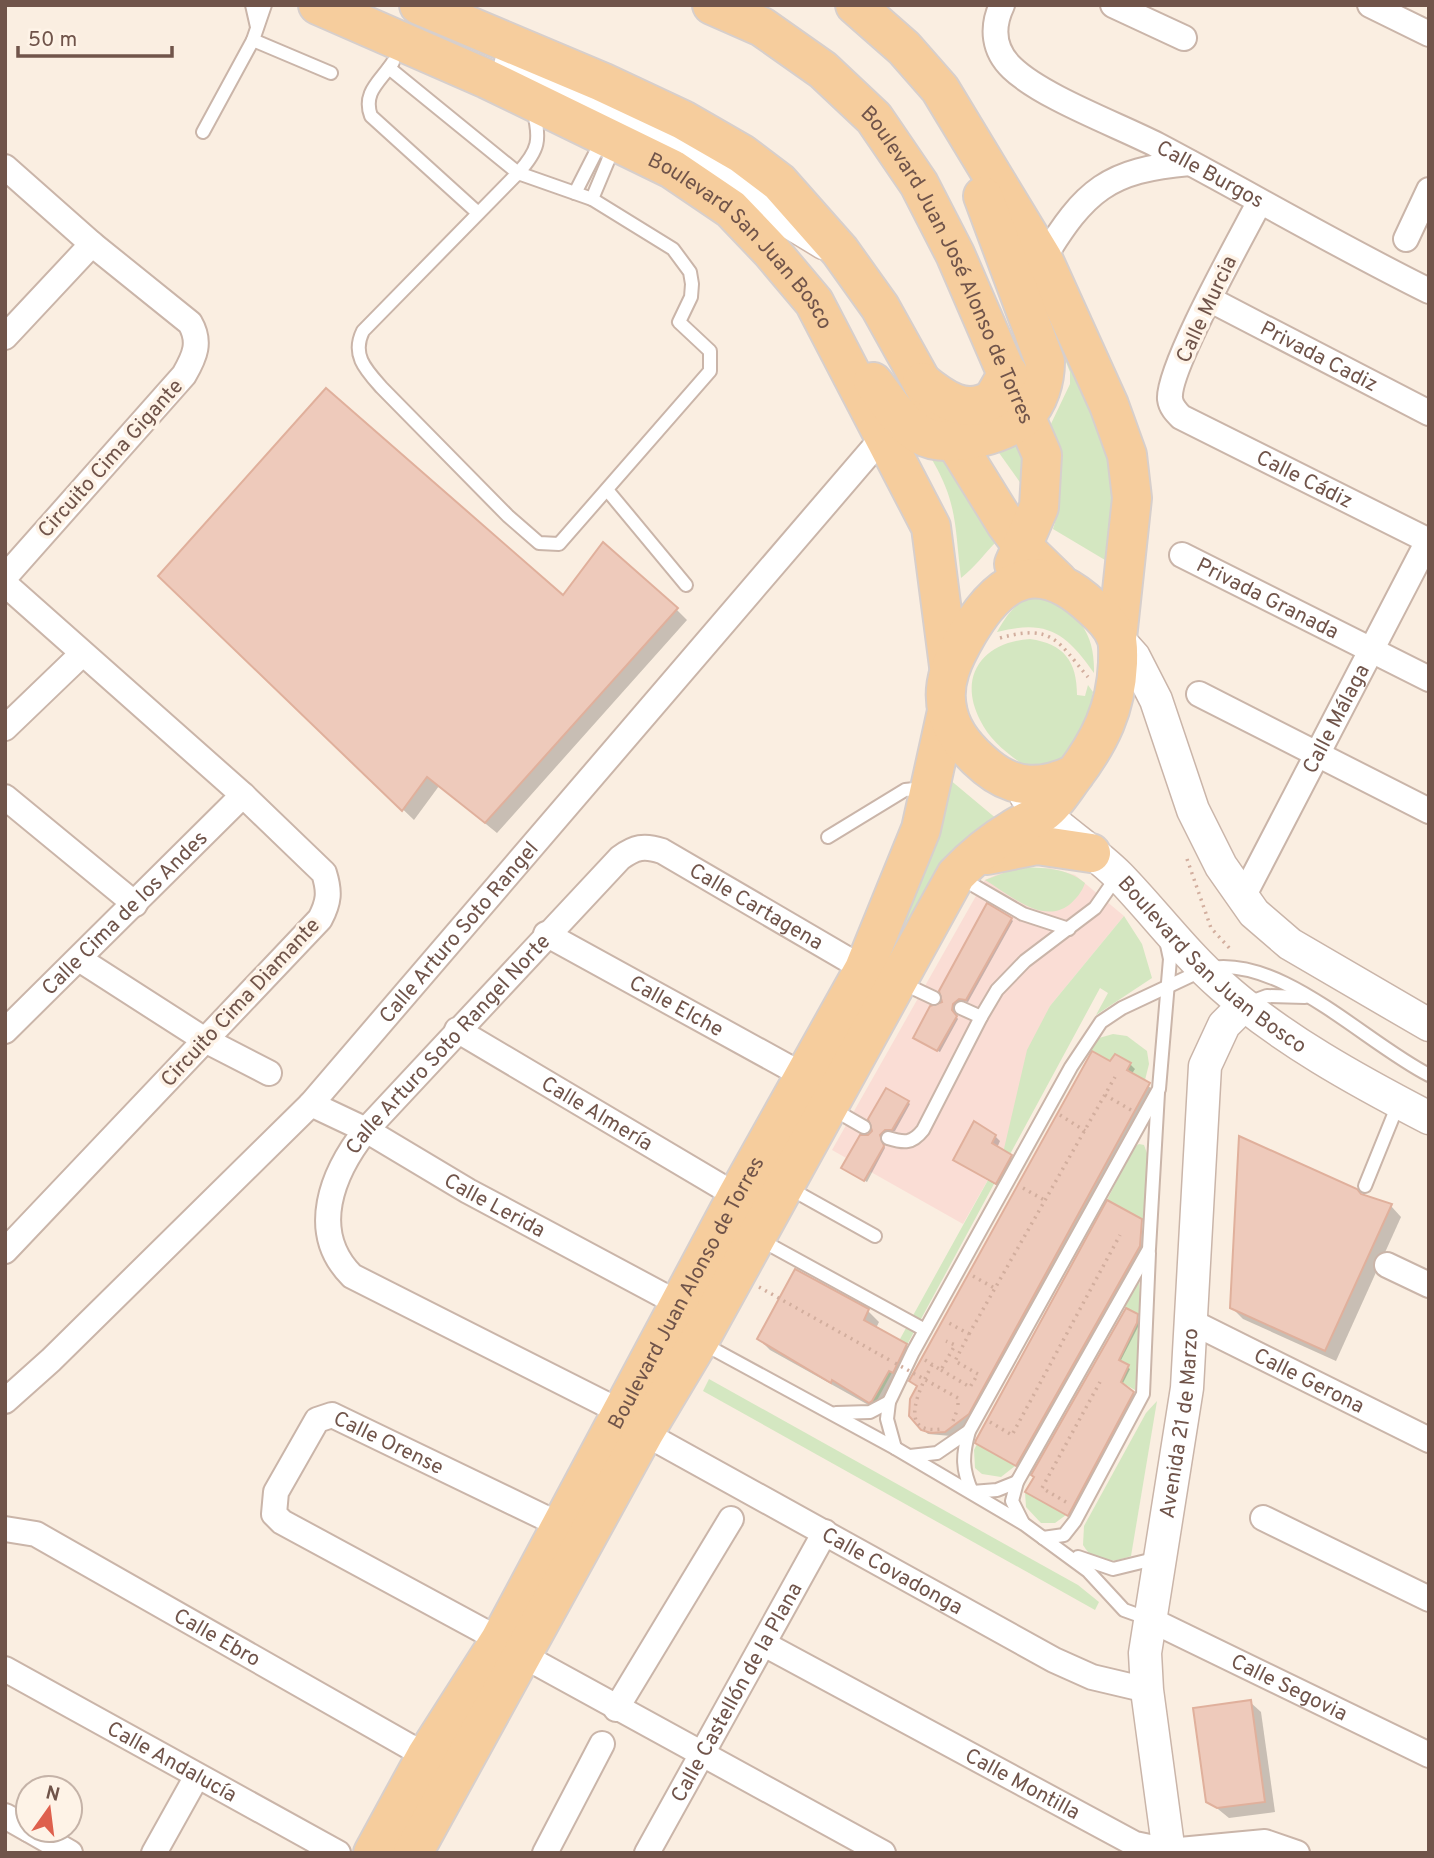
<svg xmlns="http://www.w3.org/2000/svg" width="1434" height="1858" font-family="Overpass,sans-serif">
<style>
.commercial{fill:#faddd5}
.green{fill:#d4e7c1}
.shadow{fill:#0003}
.building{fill:#eecabb;stroke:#e0b09c;stroke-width:2}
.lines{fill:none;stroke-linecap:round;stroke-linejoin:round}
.service-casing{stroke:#cab5a9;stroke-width:16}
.minor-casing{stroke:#cab5a9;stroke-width:28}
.tertiary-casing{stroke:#cab5a9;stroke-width:35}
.secondary-casing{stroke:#cfb7a9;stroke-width:38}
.primary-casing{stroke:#d7cfcc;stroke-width:42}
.path{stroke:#d2ae9e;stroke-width:3.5;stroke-dasharray:2 5;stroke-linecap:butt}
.service{stroke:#fff;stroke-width:12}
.minor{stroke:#fff;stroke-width:24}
.tertiary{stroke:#fff;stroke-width:32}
.secondary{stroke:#fff;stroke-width:35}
.primary{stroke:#f6cd9d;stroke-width:38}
.path-bridge{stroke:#d2ae9e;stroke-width:3.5;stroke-dasharray:2 5;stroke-linecap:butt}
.labels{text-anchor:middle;stroke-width:7;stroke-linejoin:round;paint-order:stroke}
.street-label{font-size:21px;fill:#70544a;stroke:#fef3e7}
</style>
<rect width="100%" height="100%" fill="#faeee1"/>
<!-- commercial -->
<path class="commercial" d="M1050,868L1075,875L1124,916L1050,1006L1003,1153L963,1224L832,1150L985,880L1002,872Z"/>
<!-- green -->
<g class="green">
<path d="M1007,216L1102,434L1118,489L1110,563L1053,529C1065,493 1060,463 1049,428L1070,384V372Z"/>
<path d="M1016,443L1025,449L1024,488L997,450Z"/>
<path d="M925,448L940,452L997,541C984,554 976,566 961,578C954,520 958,500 925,448Z"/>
<path d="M1044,595C1079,614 1095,633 1094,673C1066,633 1047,619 997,632C1009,611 1019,597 1044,595Z"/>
<path d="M1030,639C1064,644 1077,661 1077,695L1085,696L1088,685L1093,692L1086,727L1068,759L1030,769C1011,757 990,741 980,720C957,675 984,642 1030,639Z"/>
<path d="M949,779L998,820L876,988L871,986C908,913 929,859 949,779Z"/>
<path d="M1019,867C1043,868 1066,867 1085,883C1082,892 1076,899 1069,905C1042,925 1009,894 985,880Z"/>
<path d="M1124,916L1142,944L1152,978L1096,1015L1108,993L1100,988L875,1404L872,1401L905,1343L900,1339L1003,1153L1027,1050L1050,1006Z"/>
<path d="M1113,1034L1127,1036L1147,1051L1149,1064L1145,1080L1127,1070L1131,1063L1115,1054L1110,1061L1091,1050L1099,1038Z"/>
<path d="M1139,1144L1144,1145L1148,1156L1143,1220L1107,1200L1134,1147Z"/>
<path d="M1139,1281L1141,1316L1135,1390L1121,1382L1129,1366L1119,1360L1140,1316L1125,1307Z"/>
<path d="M709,1379L1078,1585L1099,1602L1095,1610L703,1391Z"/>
<path d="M1157,1401L1131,1556C1111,1563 1095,1565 1083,1545L1084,1526L1146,1413Z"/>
<path d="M977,1444L1015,1466L1001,1477L982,1474L975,1468L974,1450Z"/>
<path d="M1025,1492L1066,1515L1055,1523H1041L1026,1507Z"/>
</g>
<!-- shadow -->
<g class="shadow">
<path d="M160,576L677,610L687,620L497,833L439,786L414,820Z"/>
<path d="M1011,919L1013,921L968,1002L962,1001L955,1006L954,1013L958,1019L940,1052L917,1040Z"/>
<path d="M1093,1053L1111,1063L1130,1064L1135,1069L1131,1075L1154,1090L973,1419L951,1436L928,1434L922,1429L918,1387L911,1381Z"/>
<path d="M908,1102L910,1104L895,1131H888L881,1137L885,1148L867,1182L845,1170L868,1137Z"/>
<path d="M995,1136L1000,1141L997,1148L1016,1161L1001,1188L955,1160Z"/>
<path d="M1362,1196L1391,1206L1401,1217L1336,1361L1243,1319L1232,1308Z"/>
<path d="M1141,1220L1142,1249L1018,1467L979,1444Z"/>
<path d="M795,1271L868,1311L879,1322L876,1328L906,1346L917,1357L881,1412L770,1350L759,1339Z"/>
<path d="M1137,1316L1139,1325L1120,1362L1130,1369L1122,1385L1135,1395L1070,1517L1030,1494L1036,1477Z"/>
<path d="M1250,1702L1261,1712L1275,1812L1229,1818L1208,1801Z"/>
</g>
<!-- building -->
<g class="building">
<path d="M326,388L563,595L603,542L678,608L485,823L427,777L402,811L158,576Z"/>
<path d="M987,903L1012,918L966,1000L959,999L953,1004L952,1010L957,1016L937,1051L913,1038L930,1006L942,1002L939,991Z"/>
<path d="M1092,1051L1110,1061L1115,1054L1131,1063L1127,1070L1150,1083L969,1414L945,1432L931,1433L921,1430L909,1416L910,1399L917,1386L909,1381Z"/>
<path d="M886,1088L909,1101L892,1130H885L880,1135L884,1146L864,1181L841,1168L860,1135H868L872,1131L868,1119Z"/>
<path d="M974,1121L996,1135L992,1143L1012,1155L996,1184L953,1160Z"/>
<path d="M1239,1136L1357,1189L1361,1194L1392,1204L1325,1351L1230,1308Z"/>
<path d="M1107,1200L1142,1219L1140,1246L1016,1466L975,1443L976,1440Z"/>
<path d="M795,1269L869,1309L864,1320L907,1344L893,1373L889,1371L872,1401L869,1403L832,1380L831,1383L757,1339Z"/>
<path d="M1126,1308L1138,1314L1137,1323L1119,1360L1129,1365L1121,1382L1134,1392L1068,1516L1025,1492L1034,1477L1031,1475Z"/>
<path d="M1251,1700L1265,1802L1217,1808L1206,1802L1193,1708Z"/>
</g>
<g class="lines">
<defs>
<g id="service">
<path d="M252,5L257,27"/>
<path d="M253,40L331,73"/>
<path d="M393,62C381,81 362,92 371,116L478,213"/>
<path d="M389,68L518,173L592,199L673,249L690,272L692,284L691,297L679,322L710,351V371L559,544L539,543L508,516L382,388C366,370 351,355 363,331L518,173C539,150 541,140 533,109"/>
<path d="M203,132L253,40L265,5"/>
<path d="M575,193L603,138"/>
<path d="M592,199L615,144"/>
<path d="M608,491L686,585"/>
<path d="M828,837L905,790L924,788"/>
<path d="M959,877L1023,914L1069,929"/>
<path d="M900,982L934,998"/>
<path d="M1248,1003L1267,996L1305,997"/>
<path d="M961,1008L981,1017L997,990L1025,961L1095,908L1118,875"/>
<path d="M831,1108L864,1127"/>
<path d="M888,1138C904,1143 912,1144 923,1130L981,1017"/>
<path d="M1365,1186L1399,1102"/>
<path d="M789,1188L875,1236"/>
<path d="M759,1239L925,1330"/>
<path d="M702,1343L895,1448L1024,1524L1088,1571L1124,1610L1149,1619"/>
<path d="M836,1413L870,1412L889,1402"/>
<path d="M895,1448L887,1419L889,1402L913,1352L1071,1067L1101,1022L1122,1008L1205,969C1278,952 1364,1042 1429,1075"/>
<path d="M910,1456L937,1453L969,1431"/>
<path d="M1017,1482L997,1490L972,1492C962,1469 962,1456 969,1431L1159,1089L1170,959L1166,940"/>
<path d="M1023,1523L1012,1501L1017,1482L1149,1249L1158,1093"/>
<path d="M1043,1538L1064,1535L1075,1521L1143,1394L1149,1253"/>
<path d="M1078,1557L1113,1569L1158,1558"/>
</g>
<g id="minor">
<path id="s1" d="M1002,5C991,28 994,51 1012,68C1042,97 1118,125 1157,145C1248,193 1336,245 1429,291"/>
<path d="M1113,5L1184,38"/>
<path d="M1370,5L1429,34"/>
<path d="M5,167L92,244L190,323C201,342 195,356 184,375L5,577"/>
<path id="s2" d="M1259,203C1242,236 1167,369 1170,399C1171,407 1176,412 1181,417L1429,541"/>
<path d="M1406,239L1429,190"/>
<path d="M1043,259C1085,190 1108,170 1190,163"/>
<path id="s3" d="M1209,299L1429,413"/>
<path d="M5,337L92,244"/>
<path id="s4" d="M1182,555L1429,679"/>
<path d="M5,584L243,795L324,873C330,892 329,902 320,919L5,1251"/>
<path d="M1199,694L1429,811"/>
<path d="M5,728L82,654"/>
<path d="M5,797L135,904"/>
<path id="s5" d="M1243,897L1429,539"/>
<path id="s6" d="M546,934L806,1077"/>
<path d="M79,959L205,1040L269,1073"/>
<path id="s7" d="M457,1030L737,1196"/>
<path id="s8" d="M5,1031L243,795"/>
<path id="s9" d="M311,1104L366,1130L468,1191L681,1305"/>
<path d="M1387,1265L1429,1285"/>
<path id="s10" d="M1192,1322L1429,1440"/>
<path id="s11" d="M5,1401L51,1360L311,1104L883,437"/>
<path id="s12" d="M623,1413L352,1276C308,1232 332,1173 366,1130L620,858C635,847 644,845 662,851L864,969"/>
<path id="s13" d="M644,1433L1054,1660L1092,1677L1147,1690"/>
<path d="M1263,1518L1429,1599"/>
<path id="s14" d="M5,1529L36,1534L426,1756"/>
<path id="s15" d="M1149,1619L1429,1755"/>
<path id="s16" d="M500,1640L282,1522L274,1514L276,1492L317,1420L332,1415L560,1525"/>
<path id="s17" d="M764,1644L1135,1844L1169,1851L1265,1842L1297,1853"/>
<path d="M522,1655L883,1853"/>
<path id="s18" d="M5,1669L338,1853"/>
<path d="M616,1709L731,1519"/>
<path d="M5,1816L28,1829"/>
<path d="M30,1830L70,1853"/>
<path d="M154,1853L197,1776"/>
<path d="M545,1853L602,1744"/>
<path id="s19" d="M647,1853L825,1532"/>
</g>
<g id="tertiary">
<path d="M1117,638L1134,657L1156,700L1193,810L1221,866L1254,913L1290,944L1429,1025"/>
<path id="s20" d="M1026,796C1054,827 1090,847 1119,876C1154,912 1184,953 1222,986C1281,1039 1358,1081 1429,1118"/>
<path id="s21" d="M1169,1853L1147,1690L1145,1653L1187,1388L1205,1066L1224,1025L1244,1005"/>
</g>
<g id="secondary">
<path d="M512,64C549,80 614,97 615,144"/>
<path d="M603,138L628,123L655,129L709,157L748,183L784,217L825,242"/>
</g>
<g id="primary">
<path id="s22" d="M318,5L487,79L672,169L731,209L771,251L814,302L931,527L949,666"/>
<path d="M419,5L602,82L683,120L742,154L779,182L840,251L880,307L954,440L1006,524L1023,547L1058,581"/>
<path id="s23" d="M712,5L762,27L823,70L874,118L919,184L955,254L1042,455L1039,507L1014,564"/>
<path d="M855,5L904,48L940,89L1043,259L1109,405L1127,455L1132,498L1117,638"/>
<path d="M873,382C887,399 899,422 919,434C945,450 1004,436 1025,416C1039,402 1045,380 1045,362L983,196"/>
<path d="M922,382C943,399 966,416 993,399L1008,373"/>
<path d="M987,855L1037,845L1091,853"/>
<path id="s24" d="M373,1853L426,1756L500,1640L737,1196L864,969L921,829L947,711"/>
<path d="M413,1853L644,1433L699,1341L956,875C973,857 991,842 1013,829C1022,823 1032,820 1041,814C1054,805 1063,790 1072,778C1100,741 1116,709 1118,663C1118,655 1119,644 1116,637C1112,626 1101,615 1093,608C1040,558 1002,575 968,633C954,657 940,683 948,713C953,735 970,753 987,767C1015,790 1043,789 1075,774"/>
</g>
</defs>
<!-- service casing -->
<use href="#service" class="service-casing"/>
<!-- minor casing -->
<use href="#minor" class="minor-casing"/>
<!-- tertiary casing -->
<use href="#tertiary" class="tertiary-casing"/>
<!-- secondary casing -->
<use href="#secondary" class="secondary-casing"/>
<!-- primary casing -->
<use href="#primary" class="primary-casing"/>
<!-- path -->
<g class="path">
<path d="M1000,638C1053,623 1058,642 1088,677"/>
<path d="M1187,859L1211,928L1232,951"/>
<path d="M1105,1095L1131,1110"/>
<path d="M1060,1115L1085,1131"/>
<path d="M1023,1188L1046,1201"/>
<path d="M973,1276L996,1289"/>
<path d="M759,1287L893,1362"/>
<path d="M969,1334L1115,1077"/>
<path d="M925,1360L941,1370L955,1345L946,1341"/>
<path d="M932,1365C922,1384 894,1436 942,1429"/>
<path d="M941,1370L970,1387L978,1374L955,1361L969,1334L947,1322"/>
<path d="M953,1421L958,1408"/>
<path d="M990,1422L1012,1435L1120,1235"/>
<path d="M1066,1502L1042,1488L1100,1382"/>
</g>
<!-- service -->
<use href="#service" class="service"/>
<!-- minor -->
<use href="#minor" class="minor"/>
<!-- tertiary -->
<use href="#tertiary" class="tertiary"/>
<!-- secondary -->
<use href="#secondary" class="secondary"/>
<!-- primary -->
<use href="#primary" class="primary"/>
<!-- path-bridge -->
<path class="path-bridge" d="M895,1363L958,1398V1408"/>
</g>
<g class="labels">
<!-- street labels -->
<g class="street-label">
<text dy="7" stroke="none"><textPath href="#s1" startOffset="294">Calle Burgos</textPath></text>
<text dy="7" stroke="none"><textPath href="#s22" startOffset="490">Boulevard San Juan Bosco</textPath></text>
<text dy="7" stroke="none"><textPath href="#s23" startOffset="364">Boulevard Juan José Alonso de Torres</textPath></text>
<text transform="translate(1206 309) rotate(-65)" y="7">Calle Murcia</text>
<text dy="7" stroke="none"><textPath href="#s3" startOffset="124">Privada Cadiz</textPath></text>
<text transform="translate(110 458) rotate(-48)" y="7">Circuito Cima Gigante</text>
<text dy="7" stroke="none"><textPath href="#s2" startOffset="376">Calle Cádiz</textPath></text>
<text dy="7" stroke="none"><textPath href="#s4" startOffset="96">Privada Granada</textPath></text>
<text dy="7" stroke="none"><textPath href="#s5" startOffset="201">Calle Málaga</textPath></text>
<text dy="7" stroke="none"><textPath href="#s12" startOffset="992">Calle Cartagena</textPath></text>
<text dy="7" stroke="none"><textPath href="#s8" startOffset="168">Calle Cima de los Andes</textPath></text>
<text dy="7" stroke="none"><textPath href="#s11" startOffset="653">Calle Arturo Soto Rangel</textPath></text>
<text dy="7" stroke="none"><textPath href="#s20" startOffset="252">Boulevard San Juan Bosco</textPath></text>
<text transform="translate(240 1002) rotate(-47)" y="7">Circuito Cima Diamante</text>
<text dy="7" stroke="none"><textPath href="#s6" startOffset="149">Calle Elche</textPath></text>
<text dy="7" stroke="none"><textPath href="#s12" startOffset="584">Calle Arturo Soto Rangel Norte</textPath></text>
<text dy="7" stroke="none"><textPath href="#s7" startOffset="163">Calle Almería</textPath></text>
<text dy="7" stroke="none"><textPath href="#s9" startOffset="210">Calle Lerida</textPath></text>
<text dy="7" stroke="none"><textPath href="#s24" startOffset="642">Boulevard Juan Alonso de Torres</textPath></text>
<text dy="7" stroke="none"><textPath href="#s10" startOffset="131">Calle Gerona</textPath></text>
<text dy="7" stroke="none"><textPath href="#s21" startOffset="434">Avenida 21 de Marzo</textPath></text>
<text dy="7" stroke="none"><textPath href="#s16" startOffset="443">Calle Orense</textPath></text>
<text dy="7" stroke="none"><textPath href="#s13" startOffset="284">Calle Covadonga</textPath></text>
<text dy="7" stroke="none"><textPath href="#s14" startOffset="240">Calle Ebro</textPath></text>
<text dy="7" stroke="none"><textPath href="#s15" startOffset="156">Calle Segovia</textPath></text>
<text dy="7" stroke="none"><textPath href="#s19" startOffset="184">Calle Castellón de la Plana</textPath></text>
<text dy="7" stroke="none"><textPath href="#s18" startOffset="191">Calle Andalucía</textPath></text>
<text dy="7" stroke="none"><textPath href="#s17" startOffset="294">Calle Montilla</textPath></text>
</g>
</g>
<!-- border -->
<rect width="1434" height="1858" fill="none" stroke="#70544a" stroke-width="14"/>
<!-- north arrow -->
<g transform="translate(49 1809) rotate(14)"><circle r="33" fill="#fef3e7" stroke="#c5b3a8" stroke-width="2"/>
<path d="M0-5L12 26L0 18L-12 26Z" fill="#de604d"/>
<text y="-10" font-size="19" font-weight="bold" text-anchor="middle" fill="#70544a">N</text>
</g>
<!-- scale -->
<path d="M18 46v10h154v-10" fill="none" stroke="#70544a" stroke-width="3.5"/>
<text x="28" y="46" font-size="21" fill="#70544a" stroke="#fef3e7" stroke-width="5" paint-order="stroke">50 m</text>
</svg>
